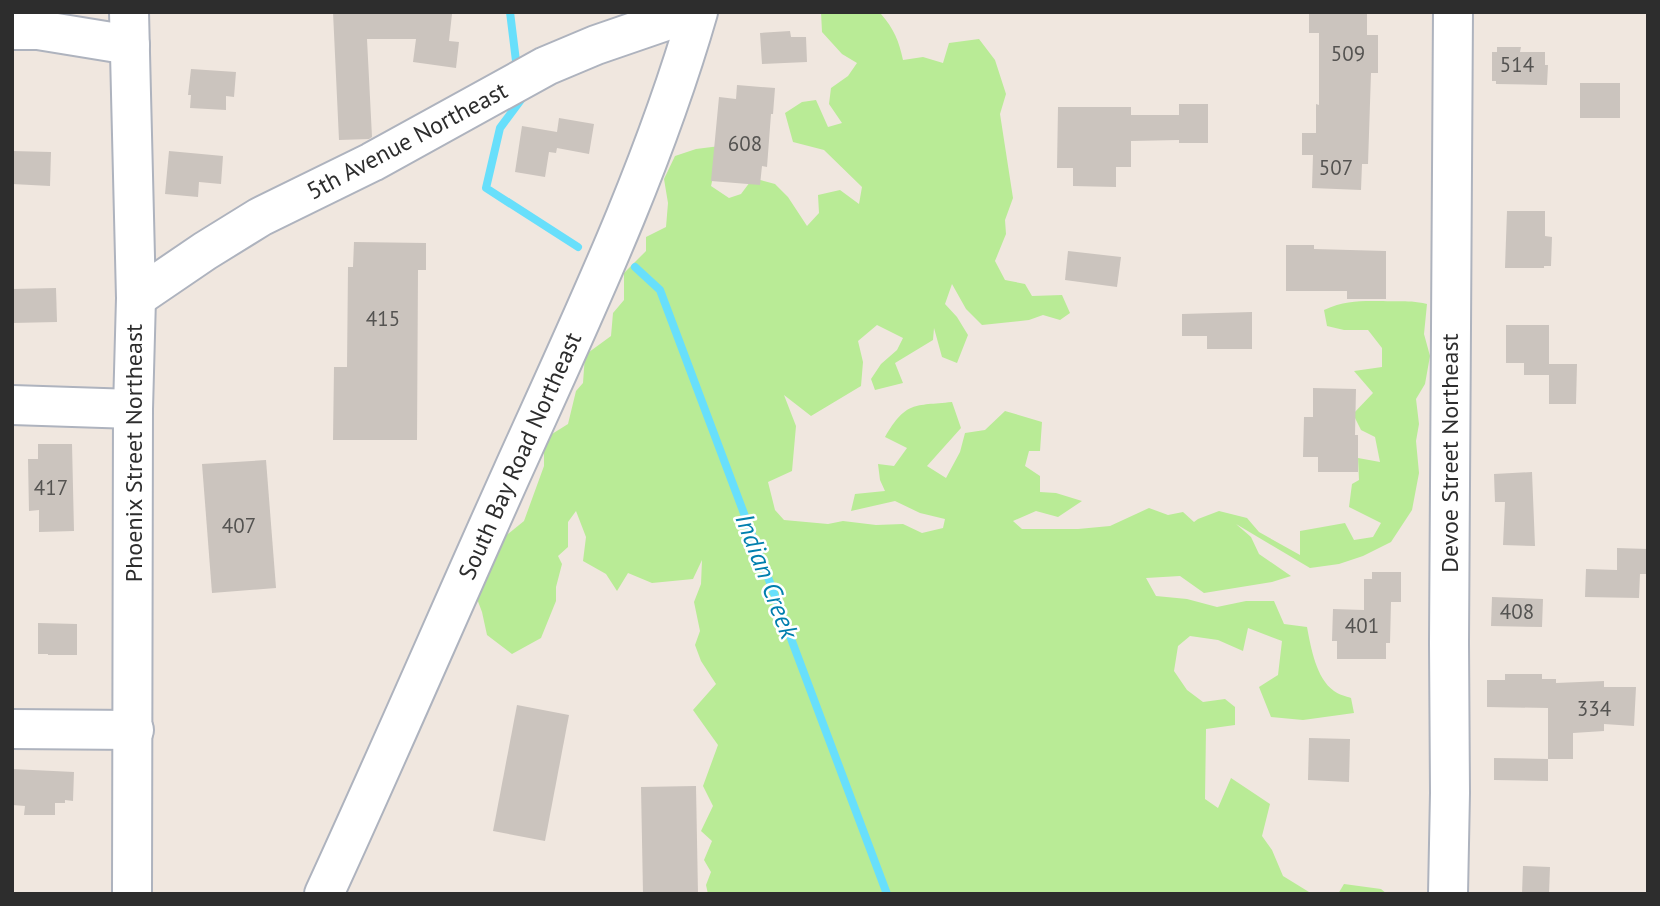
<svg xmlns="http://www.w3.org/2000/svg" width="1660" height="906" font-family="'PT Sans',sans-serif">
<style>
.green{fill:#b9eb96}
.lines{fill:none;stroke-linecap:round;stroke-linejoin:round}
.stream{stroke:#68dffb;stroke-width:8}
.building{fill:#cbc4be}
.minor-casing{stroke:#aeb3be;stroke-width:42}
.minor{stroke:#fff;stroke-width:38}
.labels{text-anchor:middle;stroke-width:5;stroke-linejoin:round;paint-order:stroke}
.number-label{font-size:21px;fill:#545351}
.street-label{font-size:24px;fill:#2d2d2d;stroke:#fff}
.water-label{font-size:26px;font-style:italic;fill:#007fae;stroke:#fff}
</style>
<rect width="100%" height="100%" fill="#f0e7df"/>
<!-- green -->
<g class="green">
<path d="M821,12H882L881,14C894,29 899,41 903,60L923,57L943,63L949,43L979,39L995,60L1006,94L1000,114L1013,198L1005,220L1006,234L995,261L1005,280L1025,284L1032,296L1062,295L1070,313L1060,320L1043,315L1029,320L982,325L966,309L952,284L945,304L957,317L968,335L957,363L942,357L934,328L933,340L895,363L903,383L875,390L871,379L881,364L897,350L903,338L877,325L858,341L863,362L861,386L811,416L784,395L796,426L792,471L768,482L775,510L784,520L828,524L843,521L876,525L903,524L922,533L943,528L945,519L920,513L895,501L851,511L855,494L885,491L880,480L878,464L894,466L907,448L885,437C906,401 914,406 952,402L961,428L927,466L946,478L960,452L965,433L985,430L1005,411L1042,422L1040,451H1029L1025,466L1040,476V492L1056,493L1082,501L1058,517L1036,511L1013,521L1022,529H1078L1110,526L1149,508L1168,515L1183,512L1194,522L1198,519L1219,511L1247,518L1259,532L1300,555V531L1345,523L1354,540L1373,537L1381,523L1349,507L1352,484L1359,480L1358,458L1380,462L1375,437L1361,430L1353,414L1373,393L1354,371L1382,367V348L1368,330H1344L1327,326L1324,310C1346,300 1360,301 1383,301C1400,302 1410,300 1427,304L1424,334L1430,356L1425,384L1416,399L1419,424L1416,441L1419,473L1412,510L1391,542L1363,556L1339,564L1310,568L1236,524L1251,537L1259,554L1291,576L1272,582L1204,593L1180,576L1146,578L1156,596L1187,599L1217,607L1246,601H1274L1284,624L1307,627C1311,648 1316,678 1334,691C1339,695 1346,696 1351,698L1354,713L1303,720L1271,717L1259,687L1278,675L1282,641L1248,628L1243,651L1218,640L1190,636L1178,646L1174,671L1187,690L1203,702L1225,699L1235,707V725L1206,729L1205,799L1218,808L1231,778L1270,804L1262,836L1272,850L1283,876L1309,892L1308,894H708L706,885L711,872L704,860L712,841L701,831L713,806L703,786L718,745L693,710L716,684L701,661L695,645L700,631L694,602L701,584L702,560L693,579L652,583L628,573L617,591L606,574L583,561L586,537L576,511L568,522V547L558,556L562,564L556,587V601L541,638L512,654L487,635L482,612L471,583L483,554L524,521L544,466V439L568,424L576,391L583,383L585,355L611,336L613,313L624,300V273L646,251V237L666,227L668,203L664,179L675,156L696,149L720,146L711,186L729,198L741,194L753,178L775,184L788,197L807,226L819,213L818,195L840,190L859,204L862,187L824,150L793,142L785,113L802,102L816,100L828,127L842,123L829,104L831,88L848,76L857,63L842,54L822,32Z"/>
<path d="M1344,884L1381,889L1387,894H1338Z"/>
</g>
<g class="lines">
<!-- stream -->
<g class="stream">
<path d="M510,12L516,61"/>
<path d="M523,97L500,128L486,188L578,247"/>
<path d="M635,267L660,290L887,894"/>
</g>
</g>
<!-- building -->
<g class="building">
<path d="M333,12H433L452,14L449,41L459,42L456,68L413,62L416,39H367L372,137L369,139L339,140Z"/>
<path d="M1309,12H1367V35H1378V73H1371L1368,164H1362L1361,190L1312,188L1313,155H1302V133H1316V104L1319,105V33H1309Z"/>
<path d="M790,31L791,37H806L807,62L762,64L760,33Z"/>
<path d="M1497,47H1521L1520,52H1545V65H1548L1547,85L1496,84V81H1492V52H1497Z"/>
<path d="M191,69L236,72L234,97L226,96V110L190,108L191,95H188Z"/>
<rect x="1580" y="83" width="40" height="35"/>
<path d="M737,85L775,88L773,114H771L767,167L762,166L760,185L711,181L719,97L736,99Z"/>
<path d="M1179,104H1208V143H1179V140L1131,141V167H1116V187L1073,186V168H1057L1058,107H1131V115H1179Z"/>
<path d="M559,118L594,124L589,154L557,148L556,153L549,152L545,177L515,172L522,126L557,132Z"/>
<path d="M12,151L51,152L50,186L12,184Z"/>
<path d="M169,151L223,156L221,184L199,182L198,197L165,194Z"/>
<path d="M1507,211H1545V236L1552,237L1551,266H1544V268H1505Z"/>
<path d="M354,242L426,243V270H418L417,440H333L334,367H347L348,267H353Z"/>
<path d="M1286,245H1314V249L1386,251V299H1347V291H1286Z"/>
<path d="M1068,251L1121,257L1117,287L1065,280Z"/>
<path d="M56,288L57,322L12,323V289Z"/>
<path d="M1252,312V349H1207V336H1182V314Z"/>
<path d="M1506,325H1549V375H1524V363H1506Z"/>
<path d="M1549,364H1577L1576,404H1549Z"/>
<path d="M1313,388L1356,389L1355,435H1358V472H1318V457H1303L1304,417H1313Z"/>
<path d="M38,444H72L74,531L39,532V510L29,511L28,459H38Z"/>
<path d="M266,460L276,588L212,593L202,464Z"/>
<path d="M1532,472L1535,546L1503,545L1505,502H1495L1494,474Z"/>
<path d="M1617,548L1648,549V574H1640L1639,598L1585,597L1586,569L1617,570Z"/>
<path d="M1372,572H1401V602H1391L1390,643H1386V659H1337V641H1332L1333,609L1364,610V579H1372Z"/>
<path d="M1492,597L1543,599L1542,627L1491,626Z"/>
<path d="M38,623L77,624V655H48V654H38Z"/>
<path d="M1505,674H1542V679H1556V683L1604,681V687H1636L1634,726L1604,724V731L1573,733V759H1548V708L1487,707V680H1505Z"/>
<path d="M517,705L569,715L545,841L493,831Z"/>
<path d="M1309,738L1350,739L1349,782L1308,780Z"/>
<path d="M1494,758L1548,759V781L1494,780Z"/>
<path d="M12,769L74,772L73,801L65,800V803H55V815H24L25,806L12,805Z"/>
<path d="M696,786L698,894H643L641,787Z"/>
<path d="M1523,866L1550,867L1549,894H1522Z"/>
</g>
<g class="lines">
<defs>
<g id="minor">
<path d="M129,12L136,298L133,409L132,894"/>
<path d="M12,30H38L130,45"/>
<path d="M136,298L205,251L260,217L372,162L546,66L596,45L692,12"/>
<path d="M12,405L133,409"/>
<path d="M12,729L134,730"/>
<path d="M324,894C388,755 449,613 512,473C580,322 652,172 698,12"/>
<path d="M1448,894L1450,793L1449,643L1453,12"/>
</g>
</defs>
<!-- minor casing -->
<use href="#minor" class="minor-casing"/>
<!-- minor -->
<use href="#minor" class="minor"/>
</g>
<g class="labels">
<!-- number labels -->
<g class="number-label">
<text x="1348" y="61">509</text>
<text x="1517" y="72">514</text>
<text x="745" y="151">608</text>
<text x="1336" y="175">507</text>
<text x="383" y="326">415</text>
<text x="51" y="495">417</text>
<text x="239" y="533">407</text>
<text x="1517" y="619">408</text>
<text x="1362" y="633">401</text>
<text x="1594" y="716">334</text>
</g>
<!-- street labels -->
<g class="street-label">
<text transform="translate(407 141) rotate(-28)" y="8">5th Avenue Northeast</text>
<text transform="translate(134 453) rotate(-90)" y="8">Phoenix Street Northeast</text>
<text transform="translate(1450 453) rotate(-90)" y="8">Devoe Street Northeast</text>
<text transform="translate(520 456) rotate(-66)" y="8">South Bay Road Northeast</text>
</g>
<!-- water labels -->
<g class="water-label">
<text transform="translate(767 576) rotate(69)" y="9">Indian Creek</text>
</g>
</g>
<!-- border -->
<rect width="1660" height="906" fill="none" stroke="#2d2d2d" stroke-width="28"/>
</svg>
